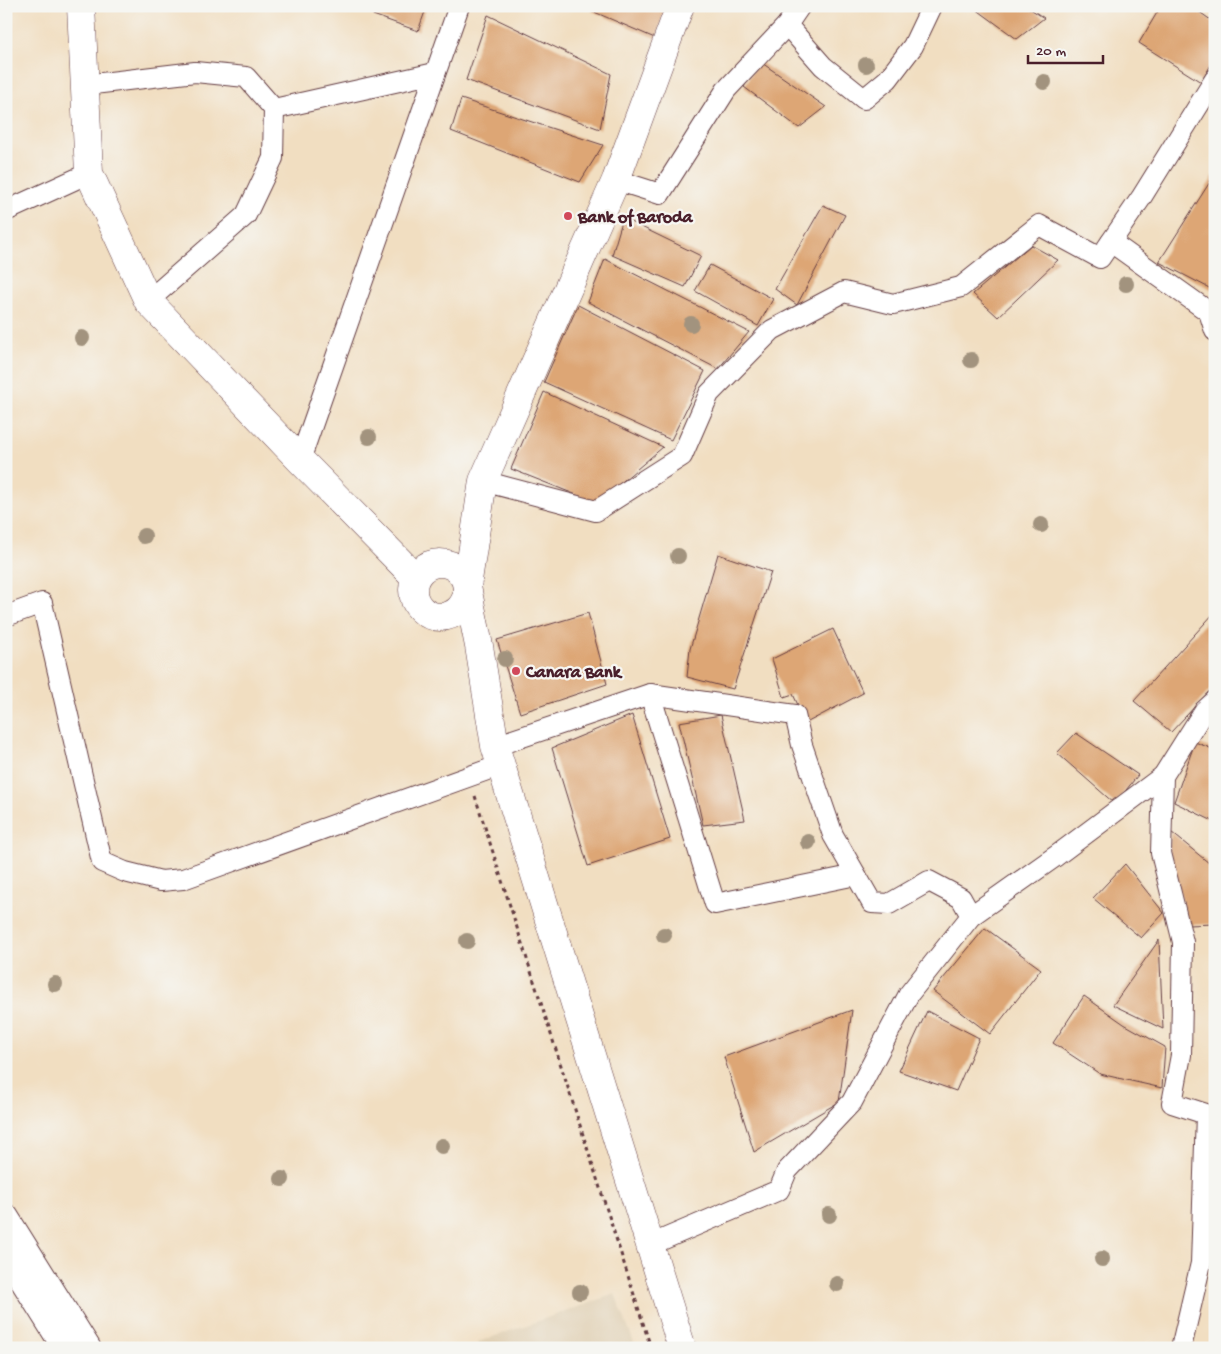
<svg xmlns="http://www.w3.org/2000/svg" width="1221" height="1354" font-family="'Gochi Hand',sans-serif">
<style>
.built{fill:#dfceb1}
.building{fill:#dda674}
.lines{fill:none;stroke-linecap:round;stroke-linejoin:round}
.minor-casing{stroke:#633c42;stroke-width:22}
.tertiary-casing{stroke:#633c42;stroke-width:27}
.secondary-casing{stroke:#633c42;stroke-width:29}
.primary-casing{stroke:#633c42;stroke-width:29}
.path{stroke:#633c42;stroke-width:3;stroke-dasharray:4 4;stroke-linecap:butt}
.minor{stroke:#fff;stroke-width:20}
.tertiary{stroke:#fff;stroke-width:25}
.secondary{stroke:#fff;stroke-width:28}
.primary{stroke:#fff;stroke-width:28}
.tree{fill:#a2937e}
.poi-dot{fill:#d1495b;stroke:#f6f6f2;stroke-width:2}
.labels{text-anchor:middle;stroke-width:4.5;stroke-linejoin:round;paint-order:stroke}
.poi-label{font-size:18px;font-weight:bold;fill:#4a1f2b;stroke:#f6f6f2;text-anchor:start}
</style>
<rect width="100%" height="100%" fill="#f6f6f2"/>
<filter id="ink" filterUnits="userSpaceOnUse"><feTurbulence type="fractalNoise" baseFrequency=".02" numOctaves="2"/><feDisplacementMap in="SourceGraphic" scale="10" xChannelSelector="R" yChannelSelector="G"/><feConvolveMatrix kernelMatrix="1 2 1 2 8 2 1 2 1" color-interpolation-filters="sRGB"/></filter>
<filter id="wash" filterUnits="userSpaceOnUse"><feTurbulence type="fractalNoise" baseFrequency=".0096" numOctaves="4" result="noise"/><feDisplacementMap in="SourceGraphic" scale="20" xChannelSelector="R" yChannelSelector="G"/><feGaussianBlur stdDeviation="1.12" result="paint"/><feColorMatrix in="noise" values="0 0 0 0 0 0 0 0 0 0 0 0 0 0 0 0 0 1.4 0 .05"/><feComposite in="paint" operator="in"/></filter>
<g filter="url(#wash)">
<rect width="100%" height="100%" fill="#f1dec1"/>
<!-- built -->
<path class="built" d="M615,1294L636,1348H479L478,1342Z"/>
<g id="blocks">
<!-- building -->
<g class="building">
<path d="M376,6H427L418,31L373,15Z"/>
<path d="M593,6H665L657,39L592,11Z"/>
<path d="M972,6H1026L1044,18L1017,39Z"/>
<path d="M1161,6H1191L1215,23V58L1201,82L1139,43Z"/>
<path d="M488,15L611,74L600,129L466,80Z"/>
<path d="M759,61L826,107L799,128L744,87Z"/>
<path d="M461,99L603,145L580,182L451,131Z"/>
<path d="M1215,174V291L1159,262Z"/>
<path d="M823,205L845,215L797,305L775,289Z"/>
<path d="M623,218L701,256L685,287L612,255Z"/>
<path d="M1031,245L1058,260L998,317L973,294Z"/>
<path d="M605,259L749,332L718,369L588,302Z"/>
<path d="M710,265L773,299L758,326L695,291Z"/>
<path d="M578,305L705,371L671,440L544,382Z"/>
<path d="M544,392L663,447L597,503L511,469Z"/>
<path d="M718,554L771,572L733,689L687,677L690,649Z"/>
<path d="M1215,612V685L1171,732L1134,701Z"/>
<path d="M588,613L607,684L520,713L497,640Z"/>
<path d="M833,629L863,693L806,723L793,694L784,697L772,659Z"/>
<path d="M632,715L670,839L588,866L552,748Z"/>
<path d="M721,715L745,820L703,825L679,722Z"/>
<path d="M1076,733L1138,775L1115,804L1057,753Z"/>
<path d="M1195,742L1215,750V822L1174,802Z"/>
<path d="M1171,832L1215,868V924L1188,925L1169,850Z"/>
<path d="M1125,864L1164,913L1141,938L1093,898Z"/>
<path d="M985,928L1041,969L990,1034L933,991Z"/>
<path d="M1159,940L1163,1029L1113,1005Z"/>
<path d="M1084,996L1124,1024L1165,1047L1162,1088L1100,1074L1053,1043Z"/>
<path d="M852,1010L839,1102L754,1152L724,1057Z"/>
<path d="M927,1011L979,1038L956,1091L899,1071Z"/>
</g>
</g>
</g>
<g filter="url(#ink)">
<use href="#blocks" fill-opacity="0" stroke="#633c42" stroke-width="1"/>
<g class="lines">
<defs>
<g id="minor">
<path d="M787,25L823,66L864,99L888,79L913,46L932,6"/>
<path d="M85,85L195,72L246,77L274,109L273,158L246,215L148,301"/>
<path d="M274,109L435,73"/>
<path d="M616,180L660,194L726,90L787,25L800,6"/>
<path d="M6,211L89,173"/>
<path d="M1111,242L1209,312L1215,331"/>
<path d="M300,460L459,6"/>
<path d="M483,481L596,511L682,456L709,394L772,330L844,292L893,304L961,287L1039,225L1100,258L1141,198L1215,79"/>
<path d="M6,616L42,603L102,862L125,872L161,881L183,879L501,765"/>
<path d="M650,694L715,904L856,875"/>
<path d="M495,746L650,694L795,715L802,745L833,835L872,903L889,904L929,881L961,898L971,916"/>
<path d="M650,1245L779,1190L787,1171L852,1102L909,994L971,916L1056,856L1163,776"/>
<path d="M1181,1348L1201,1263L1206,1114L1172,1103L1181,1055L1183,942L1161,853L1163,776L1204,711L1215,701"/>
</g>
<g id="tertiary">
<path d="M6,1217L88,1348"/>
<path d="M6,1254L65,1348"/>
</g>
<path id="secondary" d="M81,6L89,173L148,301L300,460L415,577"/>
<g id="primary">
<path d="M680,6L616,180L483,481L467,587L479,646L495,746L682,1348"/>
<circle cx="440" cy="590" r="27"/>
</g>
</defs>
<!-- minor casing -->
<use href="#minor" class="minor-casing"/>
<!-- tertiary casing -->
<use href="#tertiary" class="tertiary-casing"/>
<!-- secondary casing -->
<use href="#secondary" class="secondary-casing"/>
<!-- primary casing -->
<use href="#primary" class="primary-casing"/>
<!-- path -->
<path class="path" d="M475,796L651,1348"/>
<!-- minor -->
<use href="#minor" class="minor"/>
<!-- tertiary -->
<use href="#tertiary" class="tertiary"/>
<!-- secondary -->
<use href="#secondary" class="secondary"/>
<!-- primary -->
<use href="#primary" class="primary"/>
</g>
<!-- trees -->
<g class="tree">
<circle cx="866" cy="65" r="8"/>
<circle cx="1044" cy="82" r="8"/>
<circle cx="1126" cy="284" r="8"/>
<circle cx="691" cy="324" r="8"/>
<circle cx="82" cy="338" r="8"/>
<circle cx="971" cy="360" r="8"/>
<circle cx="369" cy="437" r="8"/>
<circle cx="1041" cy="525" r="8"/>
<circle cx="144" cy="536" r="8"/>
<circle cx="678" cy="556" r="8"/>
<circle cx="505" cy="659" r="8"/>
<circle cx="808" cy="842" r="8"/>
<circle cx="664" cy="935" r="8"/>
<circle cx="467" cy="941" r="8"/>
<circle cx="55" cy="984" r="8"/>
<circle cx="442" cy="1146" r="8"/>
<circle cx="282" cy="1179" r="8"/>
<circle cx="829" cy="1215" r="8"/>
<circle cx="1102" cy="1259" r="8"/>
<circle cx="837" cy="1284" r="8"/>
<circle cx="580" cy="1292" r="8"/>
</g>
</g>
<!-- markers -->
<g class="poi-dot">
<circle cx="568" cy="216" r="5"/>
<circle cx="516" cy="671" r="5"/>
</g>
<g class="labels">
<!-- poi labels -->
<g class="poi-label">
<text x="578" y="222">Bank of Baroda</text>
<text x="526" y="677">Canara Bank</text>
</g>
</g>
<!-- margin -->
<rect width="1221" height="1354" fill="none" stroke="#f6f6f2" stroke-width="25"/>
<!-- scale -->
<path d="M1028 55v8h75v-8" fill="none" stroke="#4a1f2b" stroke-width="2.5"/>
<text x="1036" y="55" font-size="15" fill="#4a1f2b" stroke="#f6f6f2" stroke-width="4" paint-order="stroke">20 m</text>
</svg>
